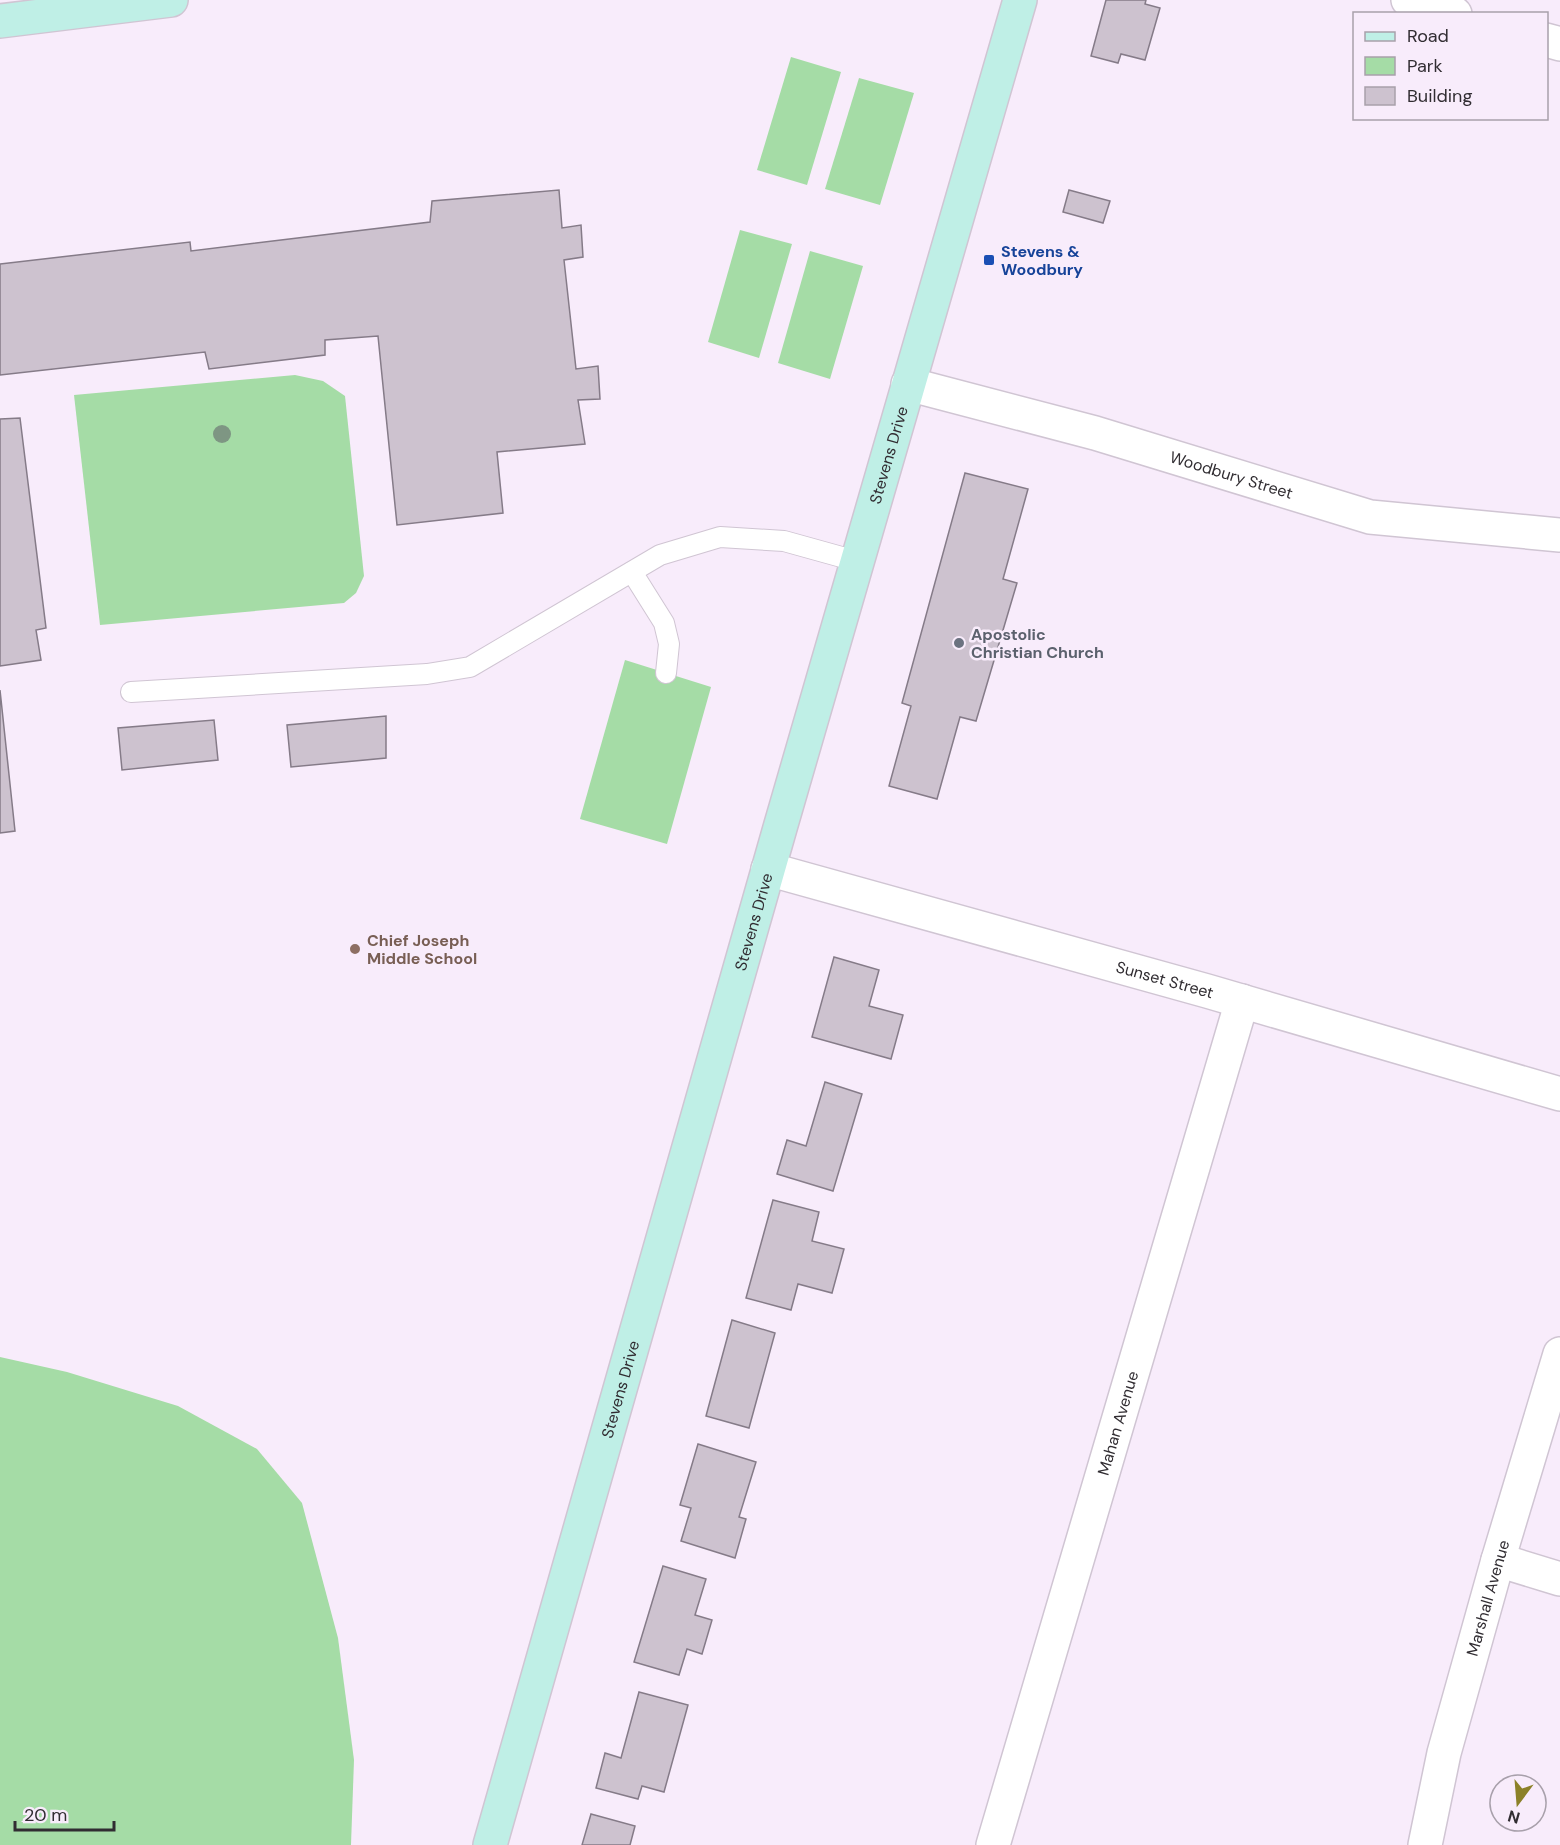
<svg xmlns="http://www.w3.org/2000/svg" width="1560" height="1845" font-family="'DM Sans',sans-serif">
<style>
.green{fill:#a5dca6}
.building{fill:#cdc2cf;stroke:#857b88;stroke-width:1.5}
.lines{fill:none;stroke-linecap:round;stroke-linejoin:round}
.lane-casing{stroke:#d0c5d3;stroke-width:22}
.street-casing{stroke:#d0c5d3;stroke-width:36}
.secondary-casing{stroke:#d0c5d3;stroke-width:36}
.lane{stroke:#fff;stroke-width:20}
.street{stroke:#fff;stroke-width:33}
.secondary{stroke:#bfefe6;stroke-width:33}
.tree{fill:#7e9683}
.transit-dot{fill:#1a4fb4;stroke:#f8ecfb;stroke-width:2}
.worship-dot{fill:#6b7280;stroke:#f8ecfb;stroke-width:2}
.education-dot{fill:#8d6e63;stroke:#f8ecfb;stroke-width:2}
.labels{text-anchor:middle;stroke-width:5;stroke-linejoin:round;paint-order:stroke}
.transit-label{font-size:16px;font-weight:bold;fill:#164399;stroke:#f8ecfb;text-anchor:start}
.street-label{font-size:16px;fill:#312d32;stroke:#f8ecfb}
.worship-label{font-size:16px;font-weight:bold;fill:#5b616d;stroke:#f8ecfb;text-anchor:start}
.education-label{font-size:16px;font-weight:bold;fill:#785e54;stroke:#f8ecfb;text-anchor:start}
</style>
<rect width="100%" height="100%" fill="#f8ecfb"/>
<!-- green -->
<g class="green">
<path d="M791,57L841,72L807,185L757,170Z"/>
<path d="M859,78L914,93L880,205L825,189Z"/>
<path d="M740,230L792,244L759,358L708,342Z"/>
<path d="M810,251L863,266L830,379L778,363Z"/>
<path d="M295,375L323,381L345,396L364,576L356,593L344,603L100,625L74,395Z"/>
<path d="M625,660L711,687L667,844L580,819Z"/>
<path d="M0,1357L67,1372L178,1406L257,1449L302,1503L338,1638L354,1760L351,1845H0Z"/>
</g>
<!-- building -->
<g class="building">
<path d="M1106,0H1146L1145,4L1160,8L1145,60L1121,54L1118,63L1091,56Z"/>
<path d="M559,190L562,228L581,225L583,257L564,260L576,369L598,366L600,399L578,400L585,444L497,452L503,513L397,525L378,336L325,340V355L209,369L205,352L0,375V264L190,242L191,251L430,222L432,201Z"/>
<path d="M1069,190L1110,201L1103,223L1063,212Z"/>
<path d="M20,418L46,628L36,630L41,660L0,666V419Z"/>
<path d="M965,473L1028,489L1003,579L1017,583L976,721L960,717L937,799L889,786L911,706L902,703Z"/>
<path d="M0,690L15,831L0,833Z"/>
<path d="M386,716V758L291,767L287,725Z"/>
<path d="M214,720L218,760L122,770L118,728Z"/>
<path d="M834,957L879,970L869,1006L903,1015L891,1059L812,1037Z"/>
<path d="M825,1082L862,1094L833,1191L777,1174L787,1140L806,1146Z"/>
<path d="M773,1200L819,1212L812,1241L844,1249L832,1293L798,1284L791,1310L746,1298Z"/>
<path d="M732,1320L775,1333L749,1428L706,1416Z"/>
<path d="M698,1444L756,1462L739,1517L746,1519L735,1558L681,1541L691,1508L680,1505Z"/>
<path d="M663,1566L706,1579L695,1615L712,1620L702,1654L687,1649L679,1675L634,1662Z"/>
<path d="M639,1692L688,1705L664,1792L642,1786L638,1799L596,1788L605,1753L621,1758Z"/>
<path d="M591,1814L635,1826L630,1845H582Z"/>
</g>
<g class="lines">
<defs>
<g id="lane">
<path d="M632,572L664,623L669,644L666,673"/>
<path d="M131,692L427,674L470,667L660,555L720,537L784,541L856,561"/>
</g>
<g id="street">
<path d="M1408,0L1455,14"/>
<path d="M1546,40L1560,44"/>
<path id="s1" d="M908,384L1095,433L1370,517L1560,535"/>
<path id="s2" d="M768,869L1207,991L1560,1094"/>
<path d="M1498,1560L1560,1579"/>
<path id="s3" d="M993,1845L1242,1001"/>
<path id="s4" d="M1425,1845L1444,1753L1498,1560L1560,1354"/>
</g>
<g id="secondary">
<path d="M0,21L171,0"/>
<path id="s5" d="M490,1845L780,828L1020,0"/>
</g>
</defs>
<!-- lane casing -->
<use href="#lane" class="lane-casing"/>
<!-- street casing -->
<use href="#street" class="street-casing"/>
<!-- secondary casing -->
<use href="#secondary" class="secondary-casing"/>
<!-- lane -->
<use href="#lane" class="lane"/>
<!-- street -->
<use href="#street" class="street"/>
<!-- secondary -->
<use href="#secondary" class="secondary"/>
</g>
<!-- trees -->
<circle class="tree" cx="222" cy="434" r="9"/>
<!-- markers -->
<rect class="transit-dot" x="983" y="254" width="12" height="12" rx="3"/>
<circle class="worship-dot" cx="959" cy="643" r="6"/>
<circle class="education-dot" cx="355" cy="949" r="6"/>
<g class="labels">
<!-- transit labels -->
<g class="transit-label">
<text x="1001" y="257">Stevens &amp;<tspan x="1001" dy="18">Woodbury</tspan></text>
</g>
<!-- street labels -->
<g class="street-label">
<text dy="6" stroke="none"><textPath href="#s5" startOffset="1446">Stevens Drive</textPath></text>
<text dy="6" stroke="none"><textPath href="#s1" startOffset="336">Woodbury Street</textPath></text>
<text dy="6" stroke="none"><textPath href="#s5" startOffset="960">Stevens Drive</textPath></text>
<text dy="6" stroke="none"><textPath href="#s2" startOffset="412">Sunset Street</textPath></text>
<text dy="6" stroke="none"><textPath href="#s5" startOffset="474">Stevens Drive</textPath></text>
<text dy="6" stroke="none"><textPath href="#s3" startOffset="440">Mahan Avenue</textPath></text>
<text dy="6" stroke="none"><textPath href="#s4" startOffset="255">Marshall Avenue</textPath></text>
</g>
<!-- worship labels -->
<g class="worship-label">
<text x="971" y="640">Apostolic<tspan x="971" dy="18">Christian Church</tspan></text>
</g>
<!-- education labels -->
<g class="education-label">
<text x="367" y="946">Chief Joseph<tspan x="367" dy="18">Middle School</tspan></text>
</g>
</g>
<!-- legend -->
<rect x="1353" y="12" width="195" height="108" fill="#f8ecfb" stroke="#a8a0ab" stroke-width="1.5"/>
<rect x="1365" y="32" width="30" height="9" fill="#bfefe6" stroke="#a8a0ab" stroke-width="1.5"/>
<text x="1407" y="42" font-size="18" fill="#312d32">Road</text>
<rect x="1365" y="57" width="30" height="18" fill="#a5dca6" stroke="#a8a0ab" stroke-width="1.5"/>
<text x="1407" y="72" font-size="18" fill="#312d32">Park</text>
<rect x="1365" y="87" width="30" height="18" fill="#cdc2cf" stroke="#a8a0ab" stroke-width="1.5"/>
<text x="1407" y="102" font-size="18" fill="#312d32">Building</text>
<!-- north arrow -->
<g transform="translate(1518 1803) rotate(196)"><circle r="28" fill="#f8ecfb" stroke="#a8a0ab" stroke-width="1.5"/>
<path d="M0-4.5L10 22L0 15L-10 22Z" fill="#8c8128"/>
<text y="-9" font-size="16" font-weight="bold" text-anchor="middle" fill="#312d32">N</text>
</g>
<!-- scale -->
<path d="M15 1821v9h99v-9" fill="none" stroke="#312d32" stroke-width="3"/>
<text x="24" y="1821" font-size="18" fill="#312d32" stroke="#f8ecfb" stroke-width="4.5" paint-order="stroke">20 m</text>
</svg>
